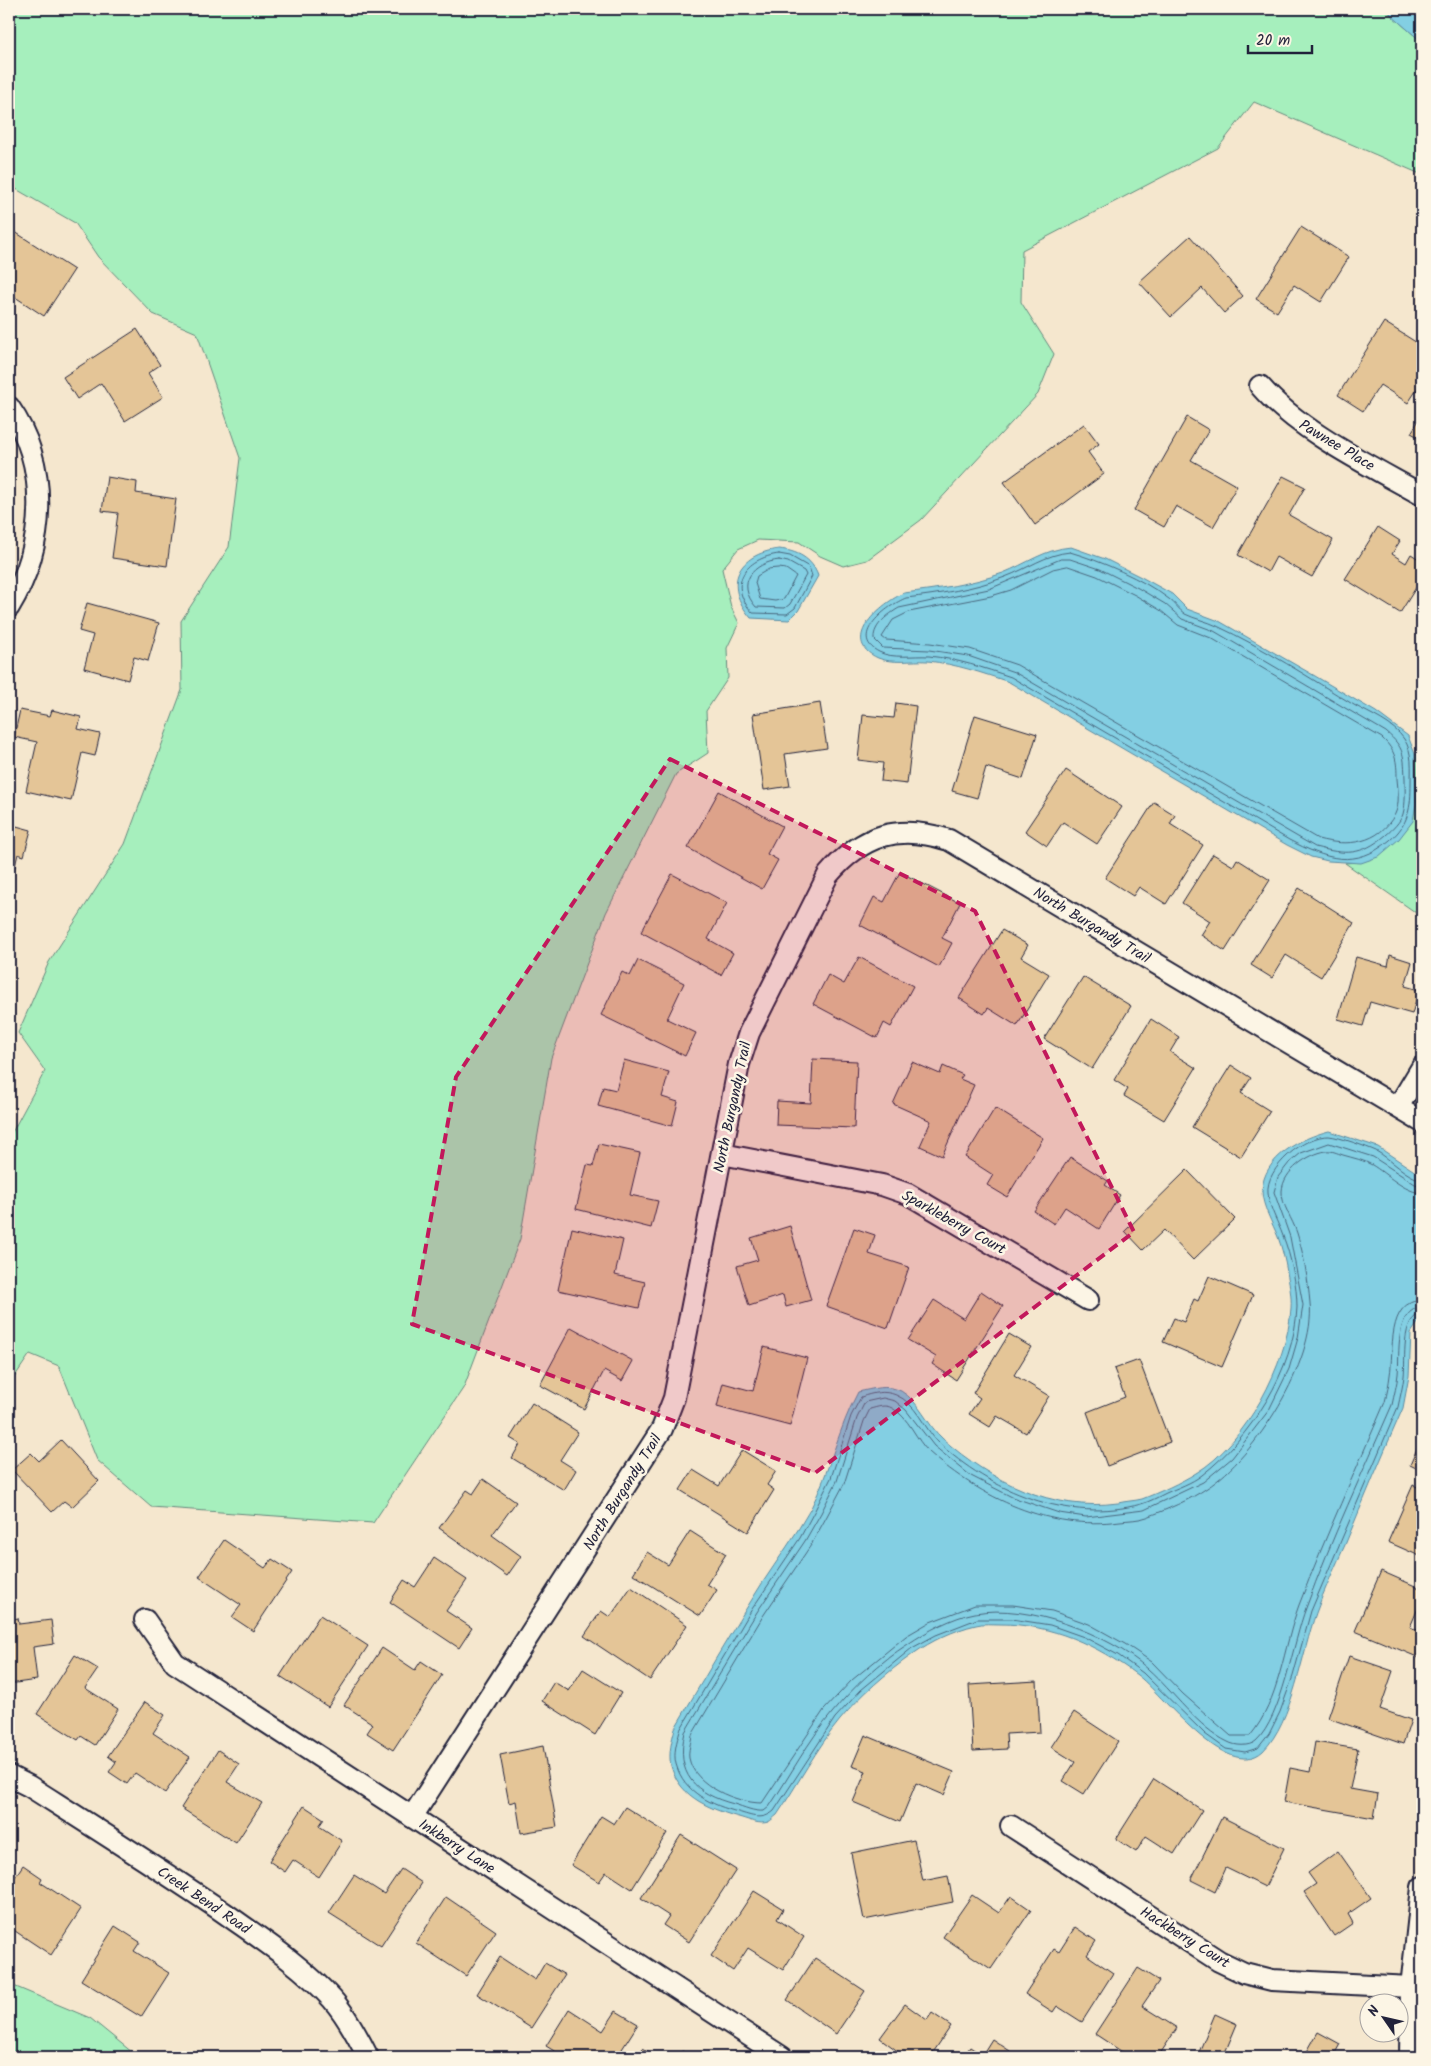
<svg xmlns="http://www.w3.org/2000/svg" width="1431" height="2066" font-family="Kalam,sans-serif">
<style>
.green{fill:#a6efbd;stroke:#64887c}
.water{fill:#83cfe3;stroke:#5c8aa0}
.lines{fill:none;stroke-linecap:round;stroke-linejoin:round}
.shore{stroke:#49677e;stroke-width:1}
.building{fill:#e4c597;stroke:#22223b}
.minor-casing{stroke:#22223b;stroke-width:24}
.minor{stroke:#fcf5e5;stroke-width:20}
.marked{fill:#c2185b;fill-opacity:0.2;stroke:#c2185b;stroke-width:4;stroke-dasharray:10 6;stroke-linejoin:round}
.labels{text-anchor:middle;stroke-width:5;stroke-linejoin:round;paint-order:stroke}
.street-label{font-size:15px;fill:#22223b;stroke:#fcf5e5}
</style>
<rect width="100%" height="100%" fill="#f5e7ce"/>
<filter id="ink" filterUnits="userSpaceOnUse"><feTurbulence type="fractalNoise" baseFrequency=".02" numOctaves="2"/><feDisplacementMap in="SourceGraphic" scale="10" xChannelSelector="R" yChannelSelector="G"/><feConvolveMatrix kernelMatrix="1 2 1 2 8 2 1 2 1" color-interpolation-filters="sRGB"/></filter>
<g filter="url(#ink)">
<!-- green -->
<g class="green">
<path d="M9,9H1388L1391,15L1422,42V178L1418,173L1254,102L1218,148L1022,250L1021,302L1054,354L1038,394L921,520L867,560L843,566L820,556L799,542L758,540L738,549L722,569L731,607L739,623L727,648L728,678L706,711L708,753L676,774L606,913L551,1058L520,1239L464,1387L373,1523L151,1507L97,1460L59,1366L30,1354L9,1385V1138L45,1071L18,1033L49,962L125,844L182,690L181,621L229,547L240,458L197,333L153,314L98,257L75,223L9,185Z"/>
<path d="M1415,754L1422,757V923L1415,912L1345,863C1363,862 1368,858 1383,848C1425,823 1417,797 1415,754Z"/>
<path d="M9,1984L90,2018L138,2057H9Z"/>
</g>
<!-- water -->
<g class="water">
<path d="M1388,9H1422V42L1391,15Z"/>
<path d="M1071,547L1105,559L1143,578L1172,594L1187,609L1219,621L1315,676L1376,712L1408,736L1415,754L1416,804L1413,821L1399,839L1378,857L1361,863L1328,861L1311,857L1287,845L1009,682C982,673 956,664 928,661C912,660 892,664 878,658C837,640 883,602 904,593C937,589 972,584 1003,573C1026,564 1045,549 1071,547Z"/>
<path d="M779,549C797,551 812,558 818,576L798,611L789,620L751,618C722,584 738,554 779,549Z"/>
<path d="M1329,1131L1378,1147L1422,1176V1317L1411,1333L1409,1376L1403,1408C1383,1453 1364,1499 1345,1545C1335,1567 1324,1590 1316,1613C1302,1652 1293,1721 1263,1751C1227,1784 1161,1692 1137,1675C1097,1645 1051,1624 1000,1624C992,1624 983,1623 976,1625C954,1630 931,1641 913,1654C886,1673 861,1695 840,1720C816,1749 798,1784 777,1815C774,1817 771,1821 768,1822C760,1825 749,1820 742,1818C713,1810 680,1799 671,1766C668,1753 672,1740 675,1728C703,1680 731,1632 761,1585C778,1559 796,1535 811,1508C830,1471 838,1429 858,1392C872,1389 887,1384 901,1391C920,1402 927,1425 943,1439C990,1481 1053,1512 1118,1503C1126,1501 1134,1501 1142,1499C1160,1492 1180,1483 1196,1473C1245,1444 1288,1363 1291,1308C1292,1296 1289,1283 1287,1272C1285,1260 1282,1248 1278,1237C1273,1224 1262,1206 1262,1191C1263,1157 1301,1138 1329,1131Z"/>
</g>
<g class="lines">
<!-- shore -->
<g class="shore">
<path d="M1070,552C1101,561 1143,579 1169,599C1175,603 1179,610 1185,614C1195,619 1207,621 1217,626C1264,648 1310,678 1354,705C1370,714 1394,724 1404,739C1413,752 1411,769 1411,783C1411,807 1409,824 1390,840C1355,870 1326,859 1289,840L1011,677C984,668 957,659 929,656C914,655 892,659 879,652C847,636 888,605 906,598C939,594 974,589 1005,577C1027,569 1046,554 1070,552Z"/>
<path d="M779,554L790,556L809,567L812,576L795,608L787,614L753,613C726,585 745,558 779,554Z"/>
<path d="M1061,559H1070L1100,569L1138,588L1165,604L1182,619L1214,631L1386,732C1405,748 1404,756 1405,779C1405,791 1406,803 1403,814C1401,821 1392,830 1386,835C1361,856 1346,855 1315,847L1014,672L968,656L929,650L883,648L874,639C873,625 889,614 899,608L989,589Z"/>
<path d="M779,560L788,562L804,571L806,575L790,604L785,608L756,607C735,583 753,563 779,560Z"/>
<path d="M1068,566L1097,576L1135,595L1160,610L1178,625L1211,638L1382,738C1396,751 1397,761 1397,779C1398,789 1400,804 1395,814C1379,844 1348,847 1318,839L1017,665L970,649L930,643L886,640L882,637L893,620L909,612L991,596L1011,590L1053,569Z"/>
<path d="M779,568L786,569L796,576L784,599L775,601L760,599L755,583L757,576L769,569Z"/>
<path d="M1422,1180C1406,1177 1391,1159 1376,1151C1367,1147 1340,1137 1329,1136C1305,1135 1265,1168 1268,1193C1269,1208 1278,1222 1283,1236C1291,1256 1297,1285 1297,1307C1295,1369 1250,1438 1202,1475C1192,1483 1177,1488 1166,1493C1158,1497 1149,1502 1141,1504C1070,1524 989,1491 938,1442C924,1428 916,1403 896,1395C884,1390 873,1393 861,1397L851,1416L831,1478L815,1510L800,1538L752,1609L680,1730C677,1741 673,1753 676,1764C684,1793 712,1805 738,1812C752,1816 762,1821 774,1811L835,1718L861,1690L912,1648L936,1635L977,1619H1012L1050,1625L1084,1637L1118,1655L1143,1673L1205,1734L1226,1749L1245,1752L1258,1748L1269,1734L1280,1712L1293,1676L1311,1611L1398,1407C1400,1397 1403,1386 1404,1376C1406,1361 1400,1316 1422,1314"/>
<path d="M1422,1186L1415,1184L1373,1157L1329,1143L1301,1153L1289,1163L1278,1177L1274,1192L1290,1237L1303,1305L1298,1338L1289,1369L1269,1410L1232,1458L1203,1482L1144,1510L1086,1517L1059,1513L1012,1497L971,1476L934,1446L906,1410L895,1401L883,1398L865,1402L857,1418L837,1481L821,1513L805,1541L757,1612L685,1732C675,1774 695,1794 734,1804C744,1807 754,1812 764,1811L769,1807C790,1776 808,1741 832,1713C853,1687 880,1662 908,1644C927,1631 953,1617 975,1613C1028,1603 1109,1634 1148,1669C1173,1691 1198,1728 1228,1742C1235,1746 1249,1747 1256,1741C1282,1717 1293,1642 1306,1608C1331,1539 1363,1472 1392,1405C1394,1395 1397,1384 1398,1374C1400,1355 1394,1309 1422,1307"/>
<path d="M1422,1193C1404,1192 1387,1174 1372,1165C1364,1160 1353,1158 1343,1155C1337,1153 1331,1150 1326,1151C1308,1154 1283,1171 1282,1191C1281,1204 1293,1220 1297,1233C1304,1255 1308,1280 1310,1303C1316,1361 1255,1457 1207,1488C1190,1500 1166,1510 1147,1517C1139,1520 1129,1520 1120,1521C1050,1531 981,1498 929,1452C916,1440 909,1417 892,1408C885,1404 878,1407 870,1409L864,1421L844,1484L827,1516L811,1545L763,1616L692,1735C691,1743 688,1750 689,1758C694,1786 737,1803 762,1803L824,1710L852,1680L906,1636L930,1622L975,1605H1013L1052,1611L1089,1624L1125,1644L1152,1662L1183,1694L1231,1736H1250C1280,1700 1283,1648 1299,1605C1325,1537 1356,1470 1385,1402C1387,1393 1389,1384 1390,1375C1394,1352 1386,1301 1422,1300"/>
</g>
</g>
<!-- building -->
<g class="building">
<path d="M1301,227L1349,257L1321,302L1294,285L1277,312L1256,299Z"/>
<path d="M15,232L74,270L44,316L9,293V242Z"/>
<path d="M1190,236L1243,296L1224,313L1202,288L1171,317L1139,282Z"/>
<path d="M1384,322L1422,346V382L1408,403L1380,385L1363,411L1338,395Z"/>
<path d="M137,329L160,365L148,373L163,397L125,421L101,383L77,399L63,377Z"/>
<path d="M1422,415V439L1411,433Z"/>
<path d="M1187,417L1209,430L1191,460L1237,486L1213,527L1176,506L1164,527L1134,510Z"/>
<path d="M1084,424L1099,444L1088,452L1104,474L1035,525L1004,482Z"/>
<path d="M1283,476L1305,487L1289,515L1333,540L1312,577L1276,557L1268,572L1238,555Z"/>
<path d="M107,477L137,482L136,493L176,499L167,566L112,558L118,513L102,511Z"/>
<path d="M1378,527L1400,541L1392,554L1406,563L1411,554L1422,561V578L1400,613L1345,579Z"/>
<path d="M87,603L159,623L148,661L134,657L128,680L84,668L93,635L79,631Z"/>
<path d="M820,703L827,748L785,754L790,786L764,790L753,714Z"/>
<path d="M896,703L916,706L907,784L881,781L883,763L858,760L863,715L894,718Z"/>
<path d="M20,710L50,716L52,710L81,717L78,729L100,734L95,756L82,753L71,801L26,791L37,742L14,737Z"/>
<path d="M975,715L1037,734L1023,779L986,767L977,798L952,791Z"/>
<path d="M1066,770L1122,807L1097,844L1063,822L1047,846L1025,831Z"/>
<path d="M719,791L782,826L767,854L778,860L762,889L688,848Z"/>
<path d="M1154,802L1175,815L1170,824L1203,845L1166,904L1139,887L1133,896L1105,878Z"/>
<path d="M9,824L31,830L24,856L18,854L9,890Z"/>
<path d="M1213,854L1233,866L1237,859L1270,880L1225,951L1201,935L1210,921L1182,903Z"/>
<path d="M900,872L960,903L942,938L952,943L939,967L860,925L874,897L884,902Z"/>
<path d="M672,874L727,903L708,939L733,953L721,975L641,932Z"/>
<path d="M1299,888L1354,923L1321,977L1286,955L1272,978L1251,965Z"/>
<path d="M1002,930L1028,945L1021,957L1049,974L1017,1026L988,1008L984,1014L959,998Z"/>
<path d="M1390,955L1412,962L1405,986L1419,990L1412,1014L1370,1002L1363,1026L1338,1019L1356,957L1388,966Z"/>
<path d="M859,957L913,986L891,1027L884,1023L877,1038L813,1004L828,975L844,984Z"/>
<path d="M638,960L684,983L667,1019L696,1033L685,1056L601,1015L622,972L630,976Z"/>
<path d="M1083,977L1131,1006L1092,1069L1044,1039Z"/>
<path d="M1151,1019L1179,1037L1170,1052L1196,1068L1164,1120L1124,1096L1128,1089L1114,1080Z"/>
<path d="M813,1059L857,1061L854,1128L776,1125L777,1101L811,1103Z"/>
<path d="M624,1060L669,1072L662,1097L678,1102L672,1126L598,1106L603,1087L616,1090Z"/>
<path d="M912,1062L940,1074L943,1066L963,1075L960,1079L974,1085L942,1156L920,1146L931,1121L893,1104Z"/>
<path d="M1231,1065L1251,1078L1241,1093L1270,1111L1241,1157L1192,1127Z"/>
<path d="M995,1108L1043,1138L1007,1197L987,1185L993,1175L965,1157Z"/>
<path d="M599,1144L640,1153L630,1195L658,1201L651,1228L576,1209L587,1165L593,1166Z"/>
<path d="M1070,1157L1108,1181L1105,1185L1120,1195L1099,1229L1065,1207L1054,1224L1034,1211Z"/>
<path d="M1187,1170L1235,1219L1193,1260L1164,1230L1143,1250L1125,1231Z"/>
<path d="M790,1226L811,1300L786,1307L783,1295L749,1306L737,1266L758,1260L751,1238Z"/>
<path d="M572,1228L623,1240L615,1275L645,1282L639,1308L558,1290Z"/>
<path d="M854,1228L875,1235L869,1254L909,1267L888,1328L826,1306Z"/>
<path d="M1209,1276L1253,1295L1222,1367L1163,1342L1174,1318L1184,1322L1194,1299L1198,1301Z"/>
<path d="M981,1291L1003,1306L956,1380L932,1364L936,1357L908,1340L934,1300L964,1319Z"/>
<path d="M571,1327L633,1361L622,1381L604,1371L584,1409L540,1385Z"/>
<path d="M1009,1334L1031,1347L1014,1375L1049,1396L1026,1433L997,1416L990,1427L969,1414L980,1398L973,1393Z"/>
<path d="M764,1347L807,1358L790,1426L717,1407L723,1383L753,1391Z"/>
<path d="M1139,1360L1170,1442L1107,1466L1087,1412L1125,1397L1114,1369Z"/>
<path d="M532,1403L578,1432L560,1460L576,1470L564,1490L512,1458L520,1444L510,1438Z"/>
<path d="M1422,1437V1471L1410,1465Z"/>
<path d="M61,1440L99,1481L72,1507L64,1501L52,1512L12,1470L31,1453L39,1461Z"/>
<path d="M742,1450L776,1471L767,1485L774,1490L748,1532L680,1490L693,1470L719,1486Z"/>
<path d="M483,1479L516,1502L492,1535L521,1556L507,1576L439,1528L467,1490L473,1494Z"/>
<path d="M1413,1485L1422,1489V1557L1388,1542Z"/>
<path d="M690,1531L726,1554L707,1584L717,1590L700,1616L633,1574L647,1552L668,1565Z"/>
<path d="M224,1540L265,1568L272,1559L292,1572L253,1631L232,1617L241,1605L199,1577Z"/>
<path d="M434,1558L467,1580L446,1611L472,1628L459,1648L390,1602L404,1580L415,1587Z"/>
<path d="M1381,1571L1422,1589V1599L1410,1627L1422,1632V1659L1355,1631Z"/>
<path d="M631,1587L687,1625L650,1680L584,1636L601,1611L610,1617Z"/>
<path d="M320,1615L368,1646L328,1707L280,1676Z"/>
<path d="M18,1618L19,1624L51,1620L54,1644L33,1647L37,1680L9,1684V1620Z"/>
<path d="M382,1648L415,1670L421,1661L442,1675L393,1750L367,1733L373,1724L344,1705Z"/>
<path d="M75,1655L98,1669L85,1688L118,1709L95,1745L81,1736L78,1740L37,1714Z"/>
<path d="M1349,1656L1393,1671L1380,1709L1411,1720L1403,1744L1328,1718Z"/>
<path d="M583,1669L621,1693L595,1735L542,1701L554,1682L569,1691Z"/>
<path d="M1037,1681L1040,1732L1006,1734L1007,1749L973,1751L969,1685Z"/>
<path d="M145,1702L165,1715L153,1733L190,1757L165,1793L135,1773L127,1784L109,1772L116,1762L108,1756Z"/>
<path d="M1074,1712L1118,1741L1084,1794L1063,1781L1075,1762L1051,1747Z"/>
<path d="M865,1735L954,1772L944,1795L916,1783L900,1822L853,1802L866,1771L852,1766Z"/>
<path d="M1315,1742L1358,1749L1350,1789L1378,1794L1374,1818L1284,1802L1290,1768L1310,1772Z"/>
<path d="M543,1746L557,1827L521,1833L516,1801L509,1803L500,1755Z"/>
<path d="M218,1750L239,1764L227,1782L262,1803L236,1843L181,1808Z"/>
<path d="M1154,1779L1202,1810L1174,1854L1146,1836L1136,1852L1116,1839Z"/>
<path d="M304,1806L324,1819L319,1826L342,1841L319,1877L293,1860L285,1872L269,1861Z"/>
<path d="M625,1807L667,1833L632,1889L606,1872L599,1882L571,1865L601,1816L614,1824Z"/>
<path d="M1222,1817L1284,1848L1265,1887L1226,1868L1215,1892L1191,1880Z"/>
<path d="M681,1835L736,1870L689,1942L663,1925L669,1916L641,1898Z"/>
<path d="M914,1840L923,1881L948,1876L953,1902L864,1920L851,1853Z"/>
<path d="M1338,1851L1371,1898L1348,1914L1353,1923L1334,1936L1304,1892L1316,1884L1308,1873Z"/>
<path d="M23,1865L42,1878L40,1882L81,1909L51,1955L9,1927V1886Z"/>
<path d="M401,1869L422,1883L381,1946L329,1913L354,1875L384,1894Z"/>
<path d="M754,1891L783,1909L777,1919L804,1937L783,1970L748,1948L733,1971L711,1956Z"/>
<path d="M972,1895L999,1913L1011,1896L1031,1910L991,1969L943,1937Z"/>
<path d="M446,1897L496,1931L466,1976L416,1943Z"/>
<path d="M115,1926L140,1942L134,1951L169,1973L141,2017L81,1980Z"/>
<path d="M1075,1927L1096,1941L1087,1955L1113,1973L1082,2022L1057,2006L1053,2012L1025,1994L1054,1949L1059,1952Z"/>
<path d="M500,1957L535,1980L545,1963L565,1975L531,2028L477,1994Z"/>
<path d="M815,1958L865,1991L836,2034L787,2000Z"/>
<path d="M1138,1968L1159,1981L1142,2006L1177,2028L1158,2057H1130L1095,2034Z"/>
<path d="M905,2004L927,2020L932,2013L951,2026L930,2057H901L903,2055L880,2038Z"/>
<path d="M569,2009L603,2031L616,2011L638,2024L617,2057H564L546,2046Z"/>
<path d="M1215,2014L1237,2024L1224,2055L1229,2057H1197Z"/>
<path d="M1318,2032L1340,2044L1334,2055L1339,2057H1304Z"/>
<path d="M992,2039L1019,2057H963L970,2047L982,2055Z"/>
<path d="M643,2048L657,2057H637Z"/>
<path d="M682,2051L692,2057H678Z"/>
</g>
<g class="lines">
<defs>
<g id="minor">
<path d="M1260,386C1300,432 1369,465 1422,495"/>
<path d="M9,407C50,466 46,546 9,607"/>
<path d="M1398,1107L1422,1067"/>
<path d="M722,1154L882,1185L908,1194L1088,1300"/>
<path d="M145,1620L175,1663L782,2057"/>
<path d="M9,1776L29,1786C95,1828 162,1870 226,1914C264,1941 301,1965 332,1999C347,2016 358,2037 368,2057"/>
<path d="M412,1817L662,1429L674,1398L739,1064L749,1033L828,875C863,834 898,824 949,840L1422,1122"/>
<path d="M1011,1826L1219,1961L1244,1973L1272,1980L1411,1987"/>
<path d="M1410,2057L1411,1987L1422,1887"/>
</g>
</defs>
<!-- minor casing -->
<use href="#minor" class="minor-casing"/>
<!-- minor -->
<use href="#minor" class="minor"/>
</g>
</g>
<!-- marked area -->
<path class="marked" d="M670,759L975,911L1134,1232L815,1473L412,1324L456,1077Z"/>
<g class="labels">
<!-- street labels -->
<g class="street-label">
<text transform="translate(1337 445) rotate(31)" y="5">Pawnee Place</text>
<text transform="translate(1092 925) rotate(31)" y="5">North Burgandy Trail</text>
<text transform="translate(732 1107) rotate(-78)" y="5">North Burgandy Trail</text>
<text transform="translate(954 1222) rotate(29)" y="5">Sparkleberry Court</text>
<text transform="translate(622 1492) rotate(-58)" y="5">North Burgandy Trail</text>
<text transform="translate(457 1846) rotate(33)" y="5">Inkberry Lane</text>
<text transform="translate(204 1900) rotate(34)" y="5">Creek Bend Road</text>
<text transform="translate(1185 1937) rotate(32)" y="5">Hackberry Court</text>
</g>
</g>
<!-- margin -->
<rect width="1431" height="2066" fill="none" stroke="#fcf5e5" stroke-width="30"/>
<rect x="15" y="15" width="1401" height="2036" fill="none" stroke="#22223b" stroke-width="2" filter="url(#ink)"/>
<!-- north arrow -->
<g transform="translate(1384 2018) rotate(304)"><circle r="24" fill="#fcf5e5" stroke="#a5a1a1"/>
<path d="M0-4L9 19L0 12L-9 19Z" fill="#22223b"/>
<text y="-8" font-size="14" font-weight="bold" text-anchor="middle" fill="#22223b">N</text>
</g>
<!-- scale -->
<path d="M1248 45v8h64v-8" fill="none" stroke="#22223b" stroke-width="2.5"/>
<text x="1256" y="45" font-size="15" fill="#22223b" stroke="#fcf5e5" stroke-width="4" paint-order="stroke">20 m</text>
</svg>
